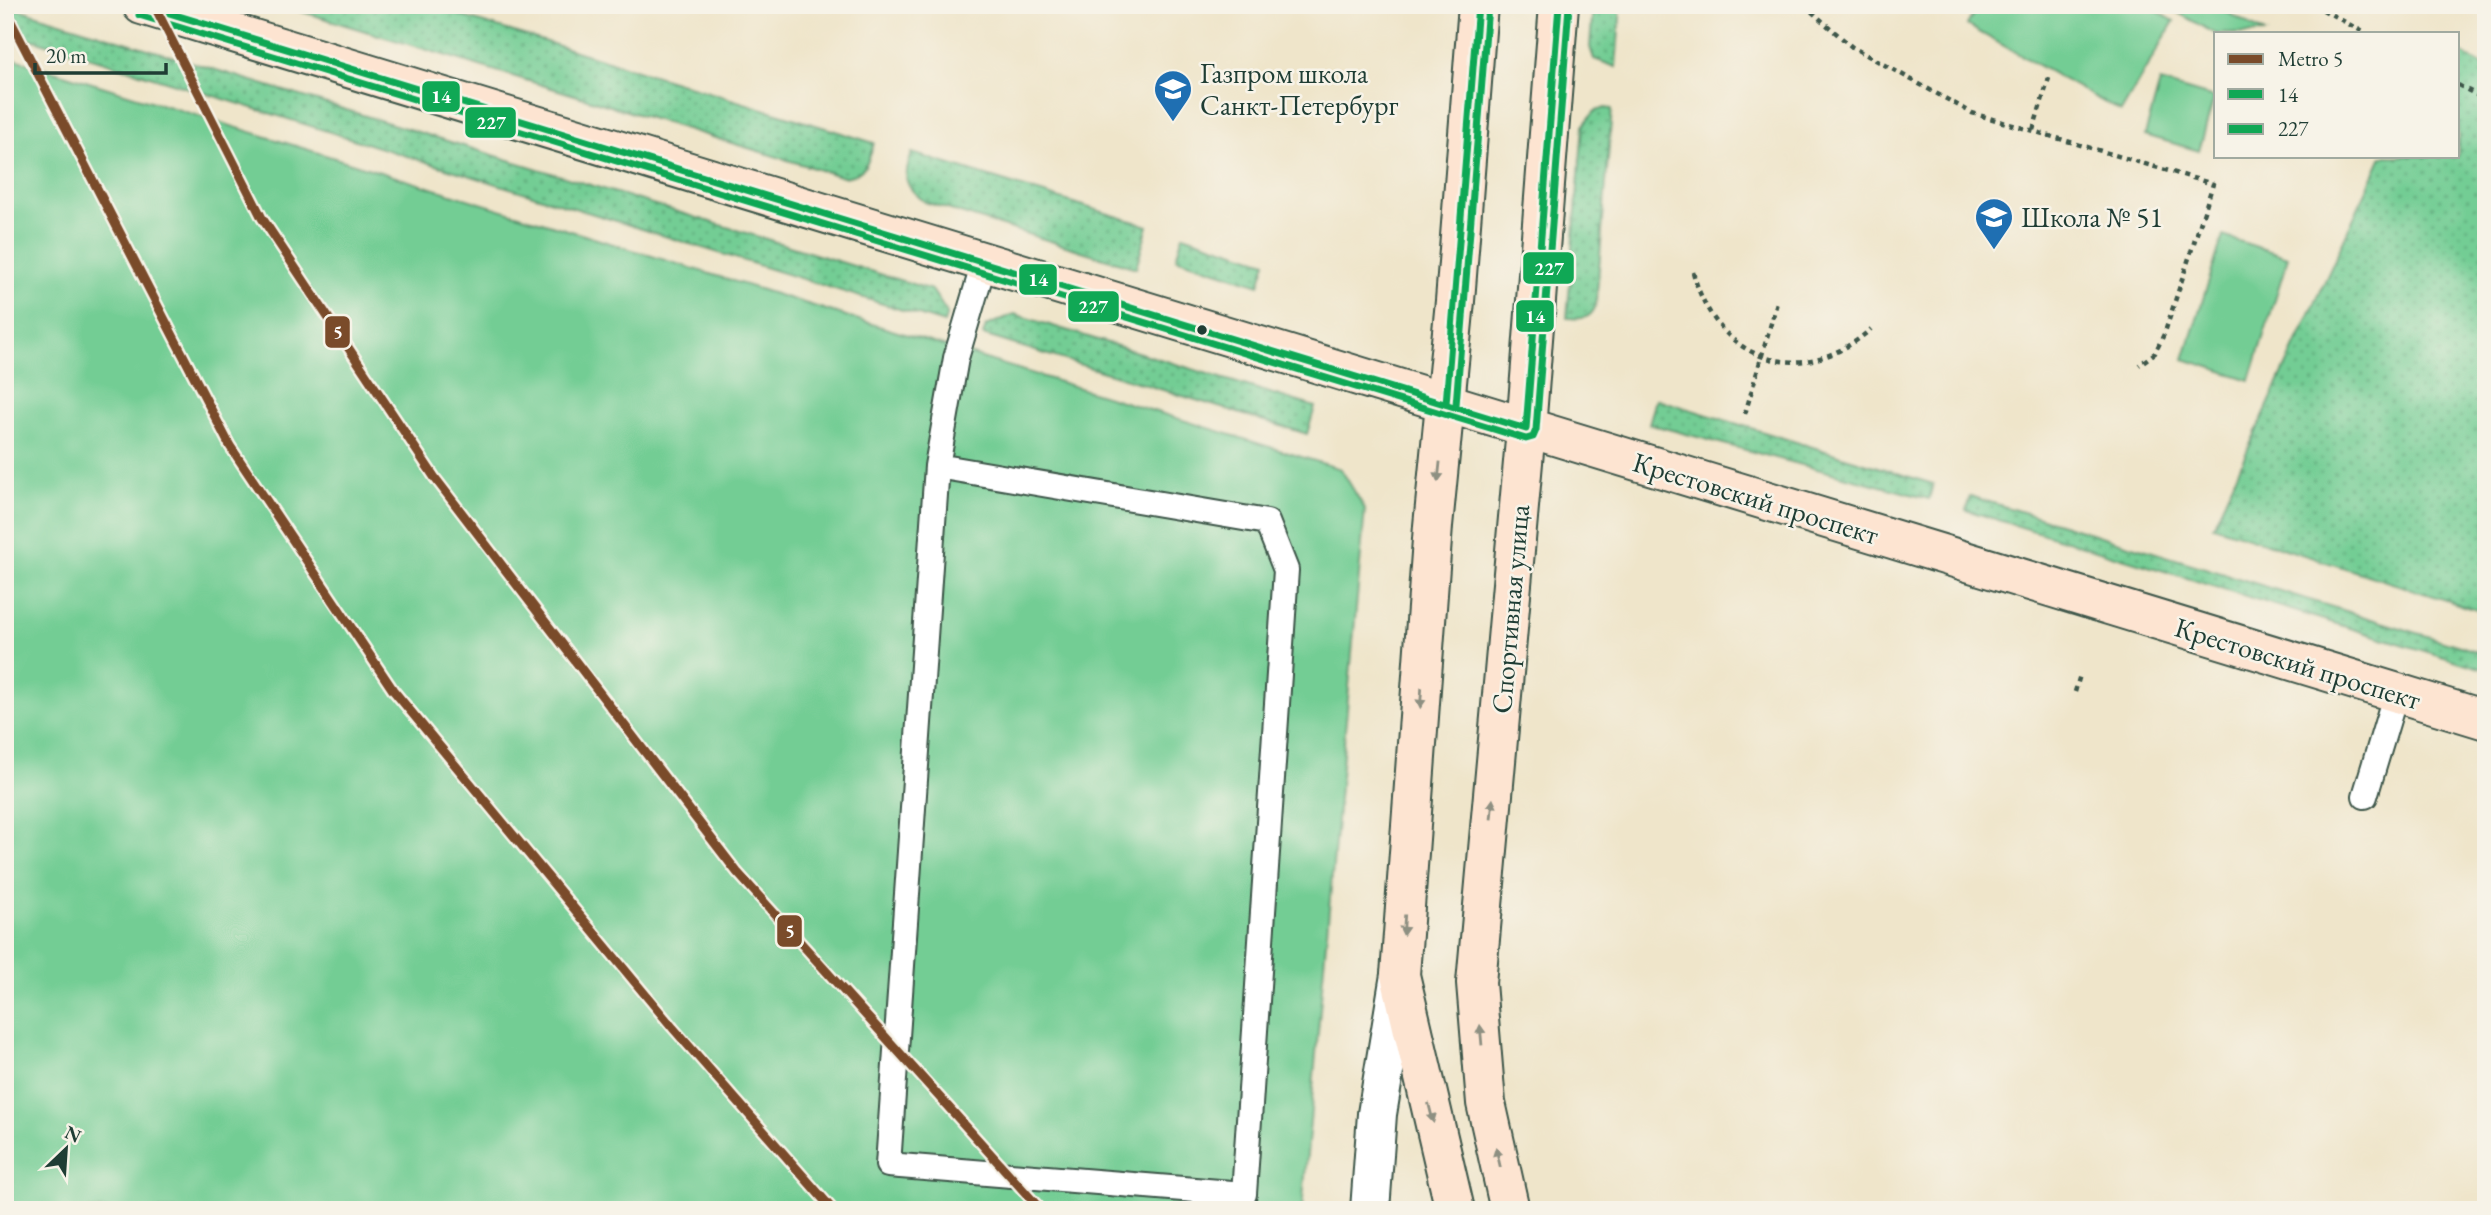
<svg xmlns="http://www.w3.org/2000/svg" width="2491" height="1215" font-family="'EB Garamond',serif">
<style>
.grass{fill:url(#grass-dots);stroke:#498564;stroke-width:2}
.pitch{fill:#73cd94;stroke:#498564;stroke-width:2}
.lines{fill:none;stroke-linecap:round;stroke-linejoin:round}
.lane-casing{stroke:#3e564a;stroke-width:28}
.street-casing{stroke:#3e564a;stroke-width:42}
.secondary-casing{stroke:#3e564a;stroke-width:42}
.path{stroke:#3e564a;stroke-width:4.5;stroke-dasharray:5 5;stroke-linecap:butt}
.lane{stroke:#fff;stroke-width:24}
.street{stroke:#fff;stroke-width:38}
.secondary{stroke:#fde4d1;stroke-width:38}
.bus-1-casing{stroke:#f7f3e8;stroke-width:12}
.bus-2-casing{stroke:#f7f3e8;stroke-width:12}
.bus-1{stroke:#10a855;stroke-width:7}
.bus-2{stroke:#10a855;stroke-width:7}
.metro-1-casing{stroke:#f7f3e8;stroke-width:14}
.metro-1{stroke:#7a4b2a;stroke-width:9}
.oneway{fill:#8e9082}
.bus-dot{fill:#1f3d34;stroke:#f7f3e8;stroke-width:2.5}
.labels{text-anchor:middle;stroke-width:5;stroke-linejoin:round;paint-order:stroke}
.poi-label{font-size:28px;fill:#1f3d34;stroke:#f7f3e8;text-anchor:start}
.street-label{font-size:28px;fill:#1f3d34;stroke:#f7f3e8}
.line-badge{stroke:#f7f3e8;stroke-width:2.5}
.badge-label{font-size:19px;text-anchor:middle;font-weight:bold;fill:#fff}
</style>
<defs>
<pattern id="grass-dots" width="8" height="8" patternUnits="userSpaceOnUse" patternTransform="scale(1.75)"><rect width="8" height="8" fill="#73cd94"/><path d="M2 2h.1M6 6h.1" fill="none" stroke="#5ea87a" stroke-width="1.8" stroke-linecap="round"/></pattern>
</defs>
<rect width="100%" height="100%" fill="#f7f3e8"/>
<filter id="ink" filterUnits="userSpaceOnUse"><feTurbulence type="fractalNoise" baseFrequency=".0143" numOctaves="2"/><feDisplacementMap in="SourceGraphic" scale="14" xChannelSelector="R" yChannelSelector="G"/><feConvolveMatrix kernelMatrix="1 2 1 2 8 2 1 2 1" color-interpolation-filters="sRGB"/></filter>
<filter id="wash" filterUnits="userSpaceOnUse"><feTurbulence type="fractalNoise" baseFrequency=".00686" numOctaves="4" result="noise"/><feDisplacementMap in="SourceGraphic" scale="28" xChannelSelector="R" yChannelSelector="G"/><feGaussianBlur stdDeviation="1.57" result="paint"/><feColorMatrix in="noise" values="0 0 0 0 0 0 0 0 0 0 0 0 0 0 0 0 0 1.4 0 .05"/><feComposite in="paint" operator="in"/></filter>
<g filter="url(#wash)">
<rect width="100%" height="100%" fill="#efe5ca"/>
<!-- grass -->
<g class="grass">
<path d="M5,5L932,290L947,313L944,323L5,31Z"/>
<path d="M280,5H426L874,143C868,163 866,174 843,177Z"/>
<path d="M1593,5H1621L1616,67L1594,59L1590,47Z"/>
<path d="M2458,51L2486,67V613L2213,526L2382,156H2458Z"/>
<path d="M1605,108L1612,109L1596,305C1591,320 1581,319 1567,318L1583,126L1595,111Z"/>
<path d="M912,153L1148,226L1136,268L925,202C903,184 903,180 912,153Z"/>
<path d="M1183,235L1266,262L1259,285L1176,258Z"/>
<path d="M1014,314L1315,407L1307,434L983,335L986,326Z"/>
<path d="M1656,399L1933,484L1929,499L1649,424Z"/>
<path d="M1970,496L2486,654V670L1966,510Z"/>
</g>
<!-- pitch -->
<g class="pitch">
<path d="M1978,5H2147L2174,21L2121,112L1967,25Z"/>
<path d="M2164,5H2214L2265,33L2216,34Z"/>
<path d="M5,56L1341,469L1365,509L1302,1210H5Z"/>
<path d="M2160,82L2214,98L2199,151L2145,135Z"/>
<path d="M2223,236L2288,257L2250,380L2184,359Z"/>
</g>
</g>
<g filter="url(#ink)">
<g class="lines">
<defs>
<g id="lane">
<path d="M937,466L1267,522L1286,570L1244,1194L888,1165L937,466L956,358L984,263"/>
<path d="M2365,796L2396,693"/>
</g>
<path id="street" d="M1370,1210L1377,1114L1400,975"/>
<g id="secondary">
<path d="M142,5L2486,720"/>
<path d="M1455,1210L1400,975L1433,526L1455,301L1478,5"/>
<path d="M1510,1210L1486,1103L1476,983L1526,429L1559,5"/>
</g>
</defs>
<!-- lane casing -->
<use href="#lane" class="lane-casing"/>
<!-- street casing -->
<use href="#street" class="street-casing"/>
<!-- secondary casing -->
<use href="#secondary" class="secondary-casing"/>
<!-- path -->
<g class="path">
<path d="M1804,5L1852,47L1972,113L2213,184L2165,332L2155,353L2139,365"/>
<path d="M2314,5L2365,33"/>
<path d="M2458,85L2486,100"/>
<path d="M2033,130L2049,78"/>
<path d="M1693,272C1716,361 1801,391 1871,329"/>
<path d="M1745,414L1778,299"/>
<path d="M2075,692L2080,675"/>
</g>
<!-- lane -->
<use href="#lane" class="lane"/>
<!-- street -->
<use href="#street" class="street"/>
<!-- secondary -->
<use href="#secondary" class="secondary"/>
<defs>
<g id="bus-1">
<path d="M143,5L1526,429L1559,5"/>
<path d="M1446,404L1478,5"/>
</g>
<g id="bus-2">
<path d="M139,15L1526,439L1533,437L1536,430L1569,6"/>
<path d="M1456,405L1488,6"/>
</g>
</defs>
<!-- bus-1 casing -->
<use href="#bus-1" class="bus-1-casing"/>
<!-- bus-2 casing -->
<use href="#bus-2" class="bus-2-casing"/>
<!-- bus-1 -->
<use href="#bus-1" class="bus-1"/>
<!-- bus-2 -->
<use href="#bus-2" class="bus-2"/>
<defs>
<g id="metro-1">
<path d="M154,5L262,218L435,478L737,872L1041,1210"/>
<path d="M5,10L230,446L393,690L673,1028L833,1210"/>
</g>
</defs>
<!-- metro-1 casing -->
<use href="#metro-1" class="metro-1-casing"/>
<!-- metro-1 -->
<use href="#metro-1" class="metro-1"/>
</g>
<!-- one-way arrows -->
<defs><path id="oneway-solid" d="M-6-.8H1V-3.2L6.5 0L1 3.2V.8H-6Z" transform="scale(1.75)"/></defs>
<g class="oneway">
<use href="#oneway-solid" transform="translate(1439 472) rotate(96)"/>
<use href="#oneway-solid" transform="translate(1421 698) rotate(94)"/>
<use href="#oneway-solid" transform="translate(1492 809) rotate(-85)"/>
<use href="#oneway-solid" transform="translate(1404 925) rotate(94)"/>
<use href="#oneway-solid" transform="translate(1481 1035) rotate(-95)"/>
<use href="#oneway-solid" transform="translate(1431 1113) rotate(76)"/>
<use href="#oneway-solid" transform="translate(1498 1157) rotate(-103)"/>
</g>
</g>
<!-- icons -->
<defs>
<symbol id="school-pin" viewBox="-11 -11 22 30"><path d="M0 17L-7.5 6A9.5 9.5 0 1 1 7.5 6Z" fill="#1f6fb2" stroke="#f7f3e8"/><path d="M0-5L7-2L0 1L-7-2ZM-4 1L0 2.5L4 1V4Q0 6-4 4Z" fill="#fff"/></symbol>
</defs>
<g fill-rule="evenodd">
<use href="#school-pin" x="1151" y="67" width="44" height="60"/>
<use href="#school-pin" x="1972" y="195" width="44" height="60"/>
</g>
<!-- markers -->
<circle class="bus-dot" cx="1202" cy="330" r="6"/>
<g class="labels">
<!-- poi labels -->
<g class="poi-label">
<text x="1200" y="83">Газпром школа<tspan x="1200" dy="32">Санкт-Петербург</tspan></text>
<text x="2021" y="227">Школа № 51</text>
</g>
<!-- street labels -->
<g class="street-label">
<text transform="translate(1756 498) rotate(17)" y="10">Крестовский проспект</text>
<text transform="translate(1510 609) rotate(-85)" y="10">Спортивная улица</text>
<text transform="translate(2298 663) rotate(17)" y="10">Крестовский проспект</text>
</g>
</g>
<g class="line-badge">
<rect x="421" y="80" width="40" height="33" rx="7" fill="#10a855"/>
<rect x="464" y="106" width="53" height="33" rx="7" fill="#10a855"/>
<rect x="1522" y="251" width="53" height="34" rx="7" fill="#10a855"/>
<rect x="1018" y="263" width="40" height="33" rx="7" fill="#10a855"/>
<rect x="1067" y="290" width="53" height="33" rx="7" fill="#10a855"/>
<rect x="1515" y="299" width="40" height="34" rx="7" fill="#10a855"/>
<rect x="324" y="315" width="27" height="34" rx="7" fill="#7a4b2a"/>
<rect x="776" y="914" width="27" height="34" rx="7" fill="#7a4b2a"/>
</g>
<g class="badge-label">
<text x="441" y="103">14</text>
<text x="491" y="129">227</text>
<text x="1549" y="275">227</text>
<text x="1038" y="286">14</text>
<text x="1093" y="313">227</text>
<text x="1535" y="323">14</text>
<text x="338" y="339">5</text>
<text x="790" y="938">5</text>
</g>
<!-- margin -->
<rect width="2491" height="1215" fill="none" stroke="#f7f3e8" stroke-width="28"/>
<!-- legend -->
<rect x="2214" y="32" width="245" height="126" fill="#f7f3e8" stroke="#a1aaa0" stroke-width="2"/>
<rect x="2228" y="54" width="35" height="10" fill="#7a4b2a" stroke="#a1aaa0" stroke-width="2"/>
<text x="2278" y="66" font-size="21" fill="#1f3d34">Metro 5</text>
<rect x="2228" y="89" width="35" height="10" fill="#10a855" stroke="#a1aaa0" stroke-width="2"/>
<text x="2278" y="102" font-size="21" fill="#1f3d34">14</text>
<rect x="2228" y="124" width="35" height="10" fill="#10a855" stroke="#a1aaa0" stroke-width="2"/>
<text x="2278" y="136" font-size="21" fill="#1f3d34">227</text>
<!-- north arrow -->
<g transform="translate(66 1149) rotate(25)" stroke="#f7f3e8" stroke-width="5" paint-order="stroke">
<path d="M0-5L12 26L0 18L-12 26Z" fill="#1f3d34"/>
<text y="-10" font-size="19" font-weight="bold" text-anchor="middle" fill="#1f3d34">N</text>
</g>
<!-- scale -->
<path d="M35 63v10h131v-10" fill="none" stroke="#1f3d34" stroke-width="3.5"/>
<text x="46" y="63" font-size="21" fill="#1f3d34" stroke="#f7f3e8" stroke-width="5" paint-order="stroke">20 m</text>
</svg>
